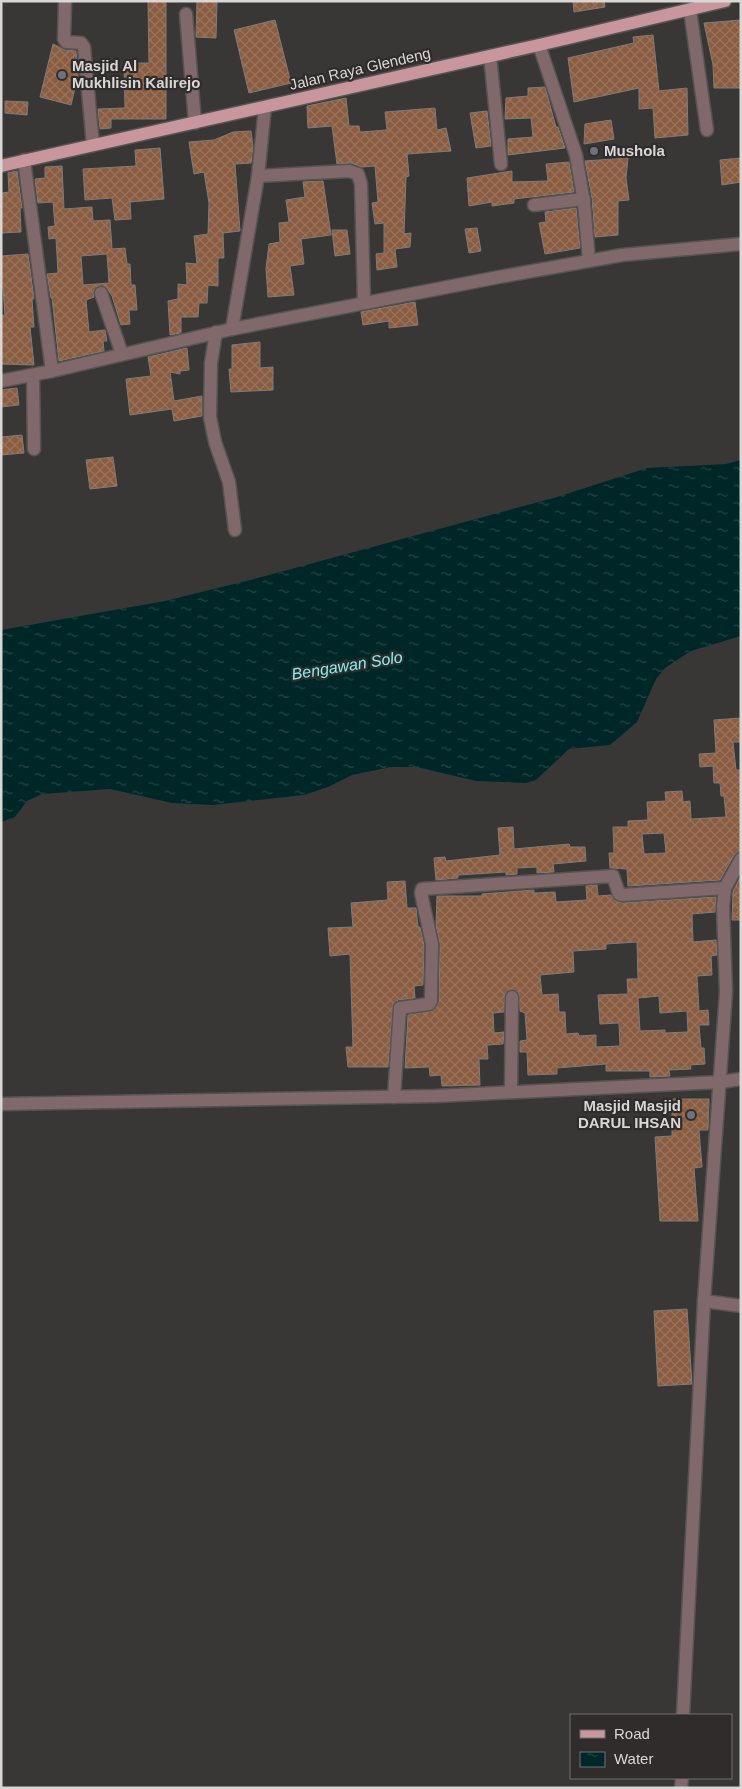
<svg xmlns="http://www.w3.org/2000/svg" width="742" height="1789" font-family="Arial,sans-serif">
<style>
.water{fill:url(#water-ripples)}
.building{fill:url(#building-cross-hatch);stroke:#7f7c7a;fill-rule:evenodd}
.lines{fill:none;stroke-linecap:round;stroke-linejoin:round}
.minor-casing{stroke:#565452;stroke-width:15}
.major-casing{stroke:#565452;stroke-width:15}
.minor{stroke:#81686b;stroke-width:12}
.major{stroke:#c9969e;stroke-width:12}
.worship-dot{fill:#6b7280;stroke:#2f2c2b;stroke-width:2}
.labels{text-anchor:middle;stroke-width:4.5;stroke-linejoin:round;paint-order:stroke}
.poi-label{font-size:15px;font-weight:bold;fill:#d8d7d6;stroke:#2f2c2b;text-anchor:start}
.street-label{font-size:15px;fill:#d8d7d6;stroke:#2f2c2b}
.water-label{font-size:16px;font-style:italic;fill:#82f2f3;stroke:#2f2c2b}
</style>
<defs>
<pattern id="water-ripples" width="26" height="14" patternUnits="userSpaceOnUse" patternTransform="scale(1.25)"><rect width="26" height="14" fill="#002728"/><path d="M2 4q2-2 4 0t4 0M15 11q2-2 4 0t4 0" fill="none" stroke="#244646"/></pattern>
<pattern id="building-cross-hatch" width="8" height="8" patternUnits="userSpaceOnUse" patternTransform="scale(1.25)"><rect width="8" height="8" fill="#8a5c41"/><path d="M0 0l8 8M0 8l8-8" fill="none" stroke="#9a735c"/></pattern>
</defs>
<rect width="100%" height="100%" fill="#393735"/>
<!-- water -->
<path class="water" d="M741,460V636L691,651L665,668L656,679L637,722L610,745L569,749L536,780L526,783L476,781L417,767H391L352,775L328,787L304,795L213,805L172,803L110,789L42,794L27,801L15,817L1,822V630L165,601L254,579L557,497L647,468L726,464Z"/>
<!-- building -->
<g class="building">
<path d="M148,1H166V119H111V128L100,129L98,109L125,108L124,63H149Z"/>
<path d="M197,1H217L216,38L196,37Z"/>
<path d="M573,1H604L605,7L574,12Z"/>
<path d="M275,20L291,83L249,93L234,30Z"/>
<path d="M741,20V88H714L713,65L704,23Z"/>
<path d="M653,35L659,91L687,88L688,135L655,138L653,108L639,109V88L574,102L568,58L634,43L633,37Z"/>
<path d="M53,44L65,50L76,51L78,75L71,105L40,97Z"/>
<path d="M545,87L556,127H558L565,148L508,155V139L533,137L531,118L505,119L506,98L528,96V88Z"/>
<path d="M346,98L349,126H359L360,132L387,130L385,112L435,108L437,130L446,128L451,151L407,154L409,176L406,177L404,234L411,233L410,247L395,249L397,267L377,270L376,254L384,253V223L375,224L372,203L378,202L375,166L362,167L351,163L337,164L332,126L308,128L307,106Z"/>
<path d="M5,101L28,102L27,115L5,113Z"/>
<path d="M487,111L491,146L476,148L470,113Z"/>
<path d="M611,120L614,139L584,144L585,124Z"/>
<path d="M251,131L253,147L251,163L235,164L240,231L223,233L224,258H218V286L208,285L207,303H199L198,317H181V333L170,335L168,301L178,299V284L187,285L186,263L197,264L194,236L208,234L209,203L204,172L194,174L189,142L214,140L233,132Z"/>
<path d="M160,148L164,199L130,202L131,219L115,220L112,198L85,200L83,169L136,166L135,150Z"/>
<path d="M628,158L626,178L629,200L618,201V235L595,237L592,198L585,161Z"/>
<path d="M741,158V182L722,185L720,160Z"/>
<path d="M569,162L574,192L514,199V203L492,206V202L469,206L467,178L512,171V182L548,181L546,164Z"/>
<path d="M62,166L64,209L92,207L93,221L110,220L112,249L125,248L127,264H130L131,285H135L137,310H129L130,324L121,325L112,296L106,287L98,286L93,291L94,297L86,300L89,332L105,330L107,341H103L104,351L59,361L52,298H51L47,274L58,273L56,238L49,239L48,227L55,226L53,202L38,203L35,179L45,178V167ZM107,254L109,283L83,285L81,256Z"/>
<path d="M17,171L22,208H20L21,232L1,233L2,193L9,192L8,173Z"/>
<path d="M323,181L331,235L301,239L304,264L290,266L294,295L268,297L266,269L269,244L280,242L279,223L289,222L286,200L305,197L303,182Z"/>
<path d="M576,208L580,248L545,254L539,223L546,222L545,212Z"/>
<path d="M477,228L481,251L469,253L465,229Z"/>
<path d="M332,230H347L350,254L335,256Z"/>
<path d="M28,254L34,299H32L34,327H30L34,365L1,364V316L5,315L3,288H1V256Z"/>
<path d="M415,302L418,325L389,328V321L363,325L361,312Z"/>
<path d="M260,342V368L273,367V390L231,392L229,369H232V345Z"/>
<path d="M187,348L189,370L180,371V374L170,372L174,401L202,396V416L174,421L172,409L130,415L126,379L151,376L148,357Z"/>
<path d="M17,388L19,405L1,407V390Z"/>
<path d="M22,435L24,453L1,455V437Z"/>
<path d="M113,457L117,486L90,489L86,460Z"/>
<path d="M741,718V742H733L736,770H741V851L734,855L720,880L628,886L627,869L610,868L609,853H614L613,827H628V821L648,820L647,802L666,801L665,792L682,791L683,802L690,801L691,819L726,817L724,796H721L720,783H714L713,766L700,767L699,754L716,753L714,720ZM664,833L666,853L644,854L642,834Z"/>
<path d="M513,827L514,849L569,844L570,847H585L586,861L553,864L554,872L537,873V867L517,868V874L506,875V872L458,875V878L436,880L434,858L445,857L446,861L500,855L498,828Z"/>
<path d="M741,876V920H732L733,891Z"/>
<path d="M405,881L407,908H416L418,927H420L424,945L423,985L414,986L415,998L398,1000L393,1004L388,1067H348L346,1047H353L350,954L330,956L328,928L353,927L351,903L388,900L387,882Z"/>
<path d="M597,885L598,896L611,895L614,900L622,903L716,897L715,912L692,914L693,942L716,940L717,955L711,956L712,975L697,976L699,1011L708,1010L709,1025H699L701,1048H704L705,1064L690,1065L691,1069L669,1070L670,1076L650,1077V1071H606V1064L557,1068V1074L528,1075L527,1052H520V1041L527,1040L525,1013L520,1011L519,993L512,989L505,993L504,1012L493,1013L494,1033L504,1032L503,1044L487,1045L488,1059H479L480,1085L442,1086L441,1075L430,1076L429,1067L405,1068L408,1015L433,1011L439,1002L440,944L436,926L437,896H482V894L534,890V893L555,892L556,902L587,900L586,886ZM637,942L638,979H627L628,994L598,995L600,1024L619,1023L620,1046L596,1047V1035L579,1036L578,1033L566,1034L565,1012H559L558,994L542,995L540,975L574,972L573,951L606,949V944ZM659,996L660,1013L687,1011L688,1032L665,1033V1030L640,1031L638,998Z"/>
<path d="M672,1099H709L708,1130H699L702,1167L694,1168L698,1221H660L655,1137L672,1136Z"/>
<path d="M687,1309L692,1384L658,1386L654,1311Z"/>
</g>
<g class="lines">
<defs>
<g id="minor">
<path d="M65,1L64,39L66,42L81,43L84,47L93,145"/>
<path d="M690,10L707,130"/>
<path d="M186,14L195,123"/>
<path d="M539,45L576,155L584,203L589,260"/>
<path d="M490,56L501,164"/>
<path d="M24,160L52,371"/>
<path d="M258,176L349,171L358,174L361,184L364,302"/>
<path d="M534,205L584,199"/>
<path d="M101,293L122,354"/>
<path d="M232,329L258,176L265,107"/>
<path d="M216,332L211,363L210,417L215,442L229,482L235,530"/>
<path d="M33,375L34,449"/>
<path d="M1,381L52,371L232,329L499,277L622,255L741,244"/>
<path d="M511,1092L512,997"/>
<path d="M394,1097L400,1008L429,1004L431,1001L432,944L421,893L422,889L613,876L619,894L622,895L725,888"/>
<path d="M1,1104L436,1096L720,1082L741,1079"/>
<path d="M704,1301L741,1306"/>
<path d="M683,1715L704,1301L726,992L723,906L725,888L741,859"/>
<path d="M681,1788L682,1778"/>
</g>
<path id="major" d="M1,166L539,45L725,1"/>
</defs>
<!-- minor casing -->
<use href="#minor" class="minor-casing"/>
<!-- major casing -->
<use href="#major" class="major-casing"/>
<!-- minor -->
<use href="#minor" class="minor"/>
<!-- major -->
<use href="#major" class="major"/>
</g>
<!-- markers -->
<g class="worship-dot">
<circle cx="62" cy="75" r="5"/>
<circle cx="594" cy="151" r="5"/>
<circle cx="691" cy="1115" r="5"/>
</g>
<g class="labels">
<!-- poi labels -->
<g class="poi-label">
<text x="72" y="71">Masjid Al<tspan x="72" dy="17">Mukhlisin Kalirejo</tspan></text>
<text x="604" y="156">Mushola</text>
<text x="681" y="1111" text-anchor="end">Masjid Masjid<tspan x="681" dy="17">DARUL IHSAN</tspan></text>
</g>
<!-- street labels -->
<g class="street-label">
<text transform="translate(360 69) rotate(-13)" y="5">Jalan Raya Glendeng</text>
</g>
<!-- water labels -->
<g class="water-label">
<text transform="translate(347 665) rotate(-9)" y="6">Bengawan Solo</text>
</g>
</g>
<!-- border -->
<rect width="742" height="1789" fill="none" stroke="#d8d7d6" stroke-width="5"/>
<!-- legend -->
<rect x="570" y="1714" width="162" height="65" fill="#2f2c2b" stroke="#73706f"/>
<rect x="580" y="1730" width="25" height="8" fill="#c9969e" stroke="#73706f"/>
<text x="614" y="1739" font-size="15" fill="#d8d7d6">Road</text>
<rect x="580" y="1752" width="25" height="15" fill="url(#water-ripples)" stroke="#73706f"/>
<text x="614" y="1764" font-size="15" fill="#d8d7d6">Water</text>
</svg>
